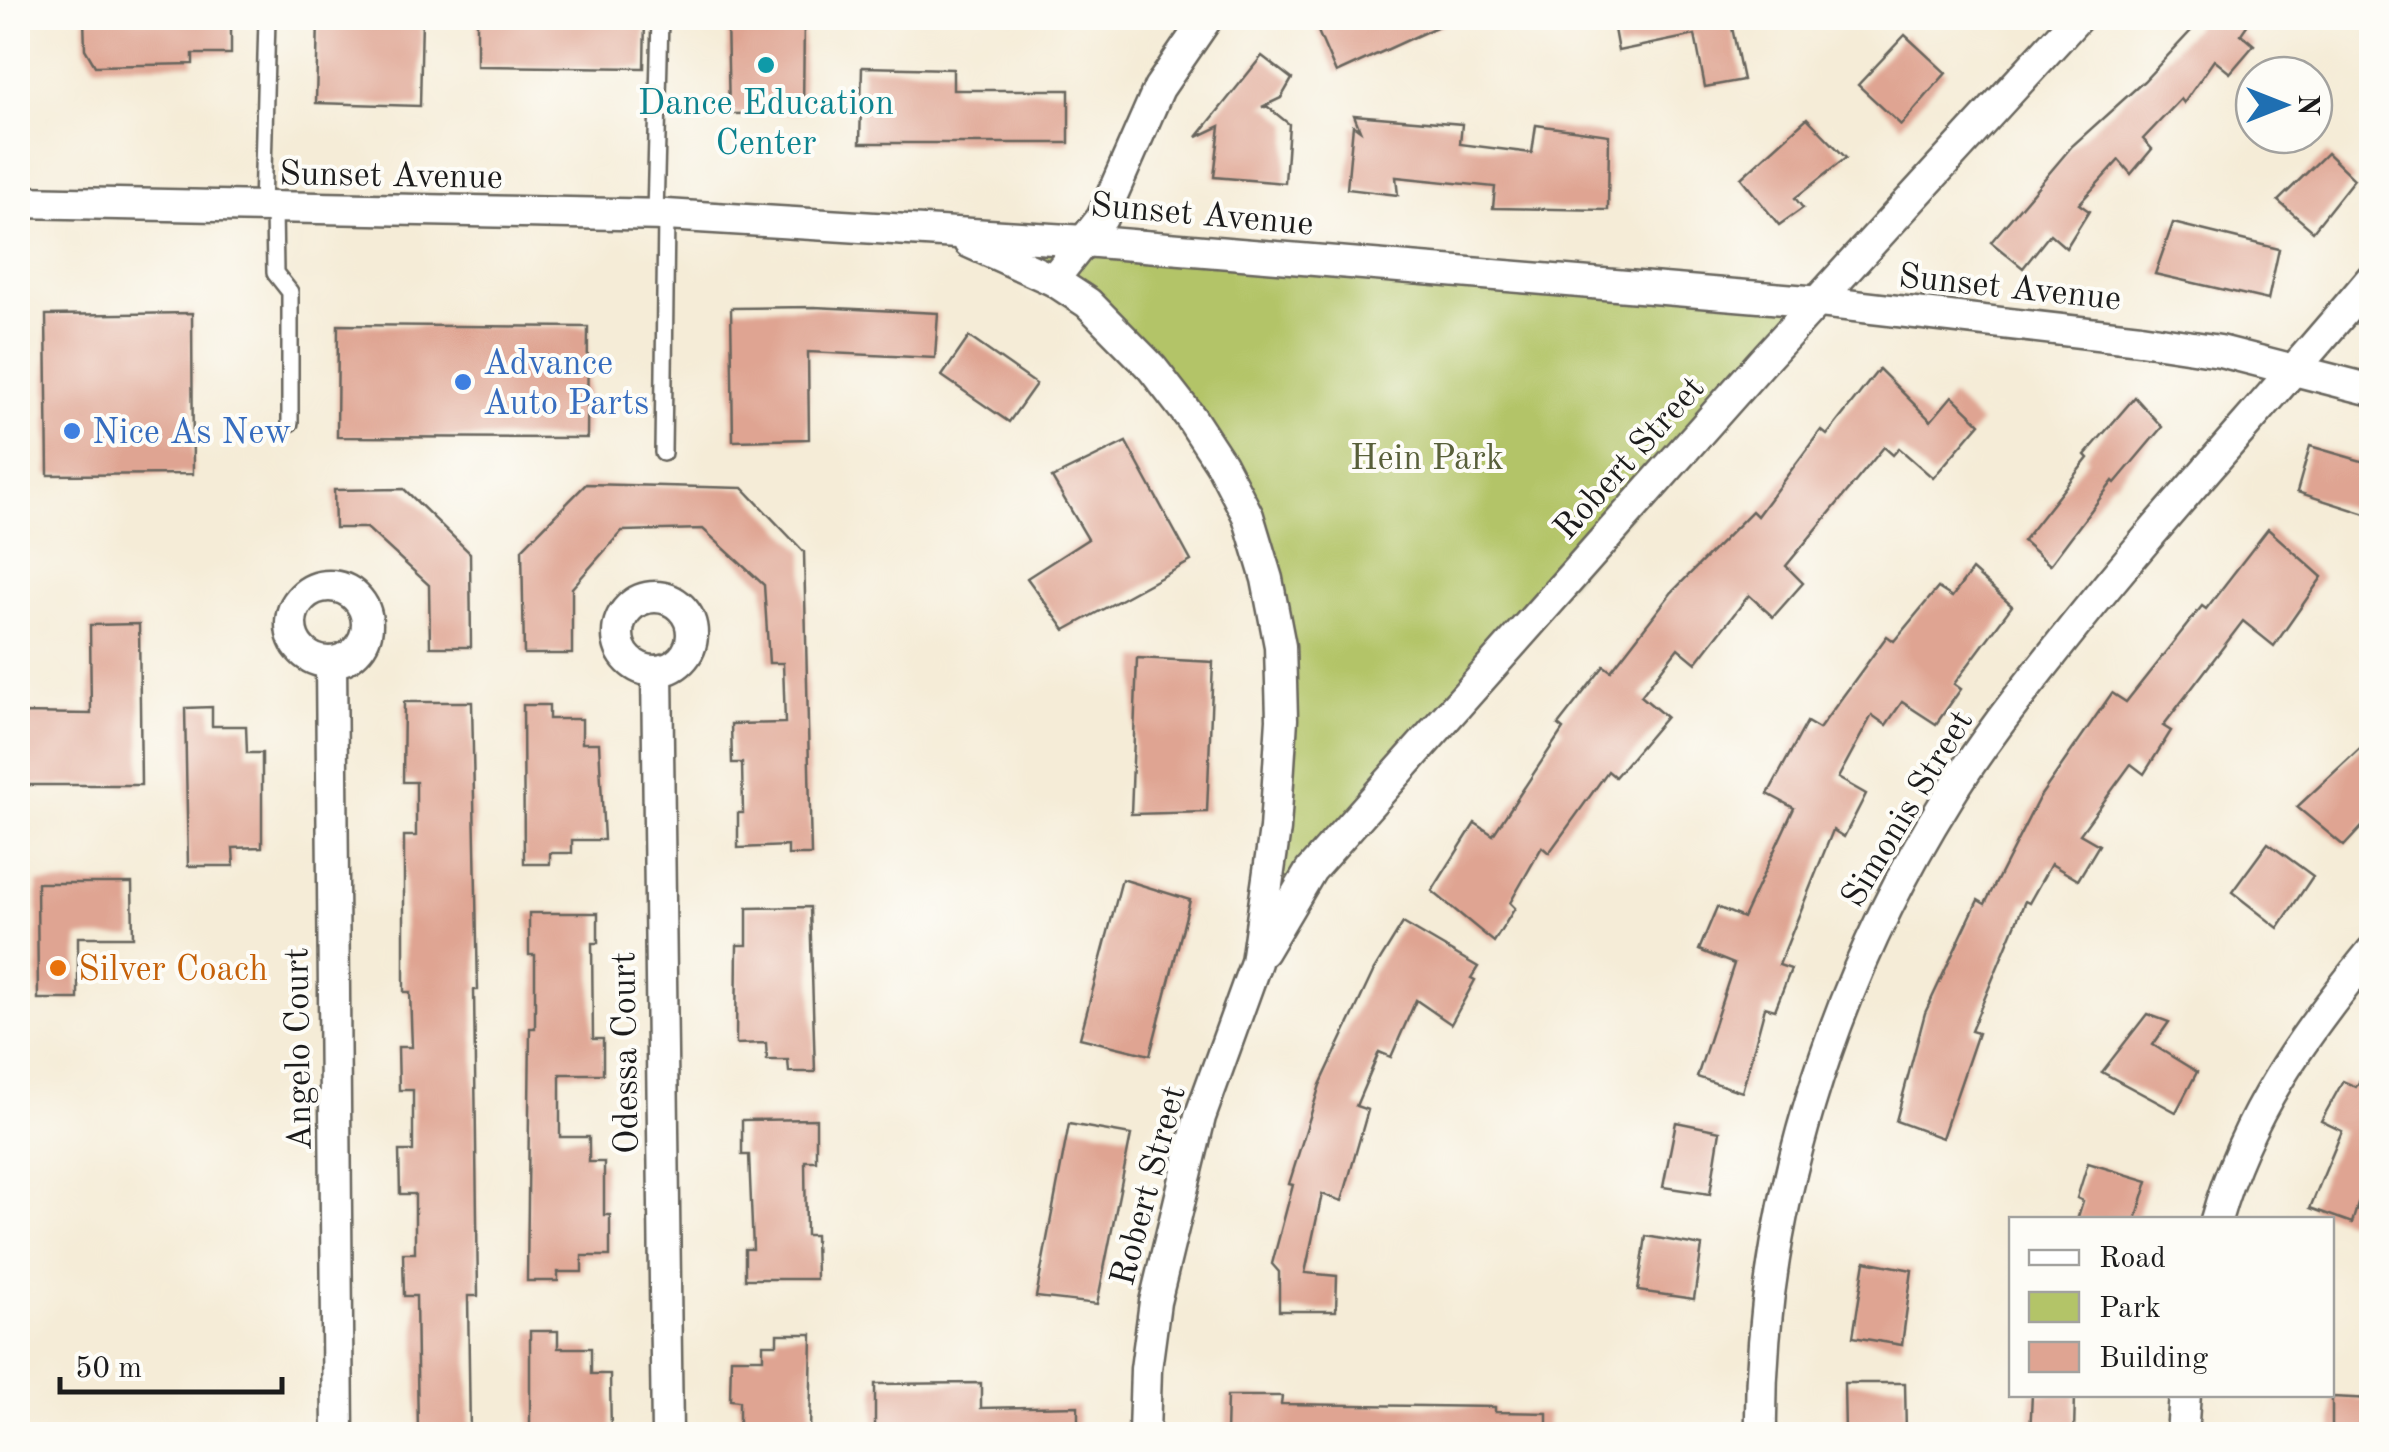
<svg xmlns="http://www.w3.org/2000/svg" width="2389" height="1452" font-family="'Old Standard TT',serif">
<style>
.green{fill:#b3c468;stroke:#687042;stroke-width:2.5}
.building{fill:#dfa492}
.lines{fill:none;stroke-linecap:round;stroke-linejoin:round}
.service-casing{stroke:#68655d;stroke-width:20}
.minor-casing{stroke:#68655d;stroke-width:35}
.service{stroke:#fff;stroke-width:15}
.minor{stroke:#fff;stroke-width:30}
.culture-dot{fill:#0f9aa8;stroke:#fdfcf7;stroke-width:4}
.shop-dot{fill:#3f7fe0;stroke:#fdfcf7;stroke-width:4}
.food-dot{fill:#e8710a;stroke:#fdfcf7;stroke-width:4}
.labels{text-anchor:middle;stroke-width:8;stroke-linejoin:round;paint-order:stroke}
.culture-label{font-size:35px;fill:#0d838f;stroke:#fdfcf7}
.street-label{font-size:35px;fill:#1c1c1c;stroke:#fdfcf7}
.shop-label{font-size:35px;fill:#366cbe;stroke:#fdfcf7;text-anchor:start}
.park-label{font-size:35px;fill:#585f3a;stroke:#fdfcf7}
.food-label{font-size:35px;fill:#c56008;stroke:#fdfcf7;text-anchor:start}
</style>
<rect width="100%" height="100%" fill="#fdfcf7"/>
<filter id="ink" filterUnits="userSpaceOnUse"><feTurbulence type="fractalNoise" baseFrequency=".01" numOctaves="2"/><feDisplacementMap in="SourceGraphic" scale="20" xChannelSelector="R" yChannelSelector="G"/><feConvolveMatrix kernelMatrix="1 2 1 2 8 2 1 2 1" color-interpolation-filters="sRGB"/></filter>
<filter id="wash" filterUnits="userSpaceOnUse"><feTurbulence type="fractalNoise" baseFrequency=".0048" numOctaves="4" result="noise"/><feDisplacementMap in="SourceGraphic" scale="40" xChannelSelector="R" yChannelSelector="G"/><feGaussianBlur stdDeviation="2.25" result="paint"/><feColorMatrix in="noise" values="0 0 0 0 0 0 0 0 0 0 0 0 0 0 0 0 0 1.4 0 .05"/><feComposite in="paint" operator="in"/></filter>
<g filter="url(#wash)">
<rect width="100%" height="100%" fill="#f5ecd7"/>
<!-- green -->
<path class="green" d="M945,232L1820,302L1438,726L1256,962L1282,719L1248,516L1117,332Z"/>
<g id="blocks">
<!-- building -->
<g class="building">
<path d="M84,18H231V54H193V64L95,66L85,49Z"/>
<path d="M318,18H422L420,106L316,103Z"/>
<path d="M477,18H645L644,68L477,66Z"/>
<path d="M727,18H804L803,113L729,114Z"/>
<path d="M1343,18H1456L1336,73L1317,29Z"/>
<path d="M1612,18H1730L1743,80L1705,87L1695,35L1618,51Z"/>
<path d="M2203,18H2252L2241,34L2254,45L2230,73L2214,60L2184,103L2181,99L2143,139L2152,149L2131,174L2119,160L2079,204L2089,211L2066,248L2050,234L2023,268L1991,242L2072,146L2144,81Z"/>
<path d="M1905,35L1946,73L1901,125L1858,85Z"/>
<path d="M1262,56L1292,79L1281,98L1262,107H1268L1289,124L1285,183L1214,177L1220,126L1197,137Z"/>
<path d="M862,67L953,69V90H1069V143H860Z"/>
<path d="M1354,115L1462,124L1460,144L1532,153L1536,125L1609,135L1608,210L1493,208L1495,187L1396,177L1398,195L1347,189L1353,125L1360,130Z"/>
<path d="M1807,118L1846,158L1795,198L1803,208L1779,225L1741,178Z"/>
<path d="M2327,153L2354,179L2313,231L2278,201Z"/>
<path d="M2173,223L2279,249L2268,300L2155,274Z"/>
<path d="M814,307L938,313L935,358L808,352L809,439L733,441L731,308Z"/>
<path d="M192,313L193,474L48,475L46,315Z"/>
<path d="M338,325L588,327L587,438L337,437Z"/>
<path d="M969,337L1036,384L1009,422L942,376Z"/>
<path d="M1879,369L1931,421L1952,396L1980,423L1933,478L1899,448L1893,455L1884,447L1786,566L1803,583L1773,617L1749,595L1696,663L1678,648L1641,696L1666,717L1615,777L1608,771L1549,853L1542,847L1510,903L1515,908L1494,942L1432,891L1475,823L1493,835L1563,729L1558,725L1604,666L1611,671L1672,592L1752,511L1757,516L1821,430L1827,435Z"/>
<path d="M2135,397L2162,427L2115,483L2113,481L2050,565L2023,541L2088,458L2085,455Z"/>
<path d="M1126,442L1191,561L1065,630L1027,578L1088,539L1052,478Z"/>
<path d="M2310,446L2372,464V516L2297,492Z"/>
<path d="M586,484L743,488L804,552L811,855H788V846L738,848V813H743L742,763H732L731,724L785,723L783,663H769L764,585L703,529L622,531L572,588V654H524L522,549Z"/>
<path d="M404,489L470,553L471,647H430L429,585L367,528H335L334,490Z"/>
<path d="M2268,529L2322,577L2274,646L2243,621L2163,726L2171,731L2144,774L2131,764L2080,834L2099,845L2078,880L2051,864L2029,903L2025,901L1971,1031L1978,1033L1942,1138L1896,1121L1925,1013L1978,900L1985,904L2039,798L2112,693L2126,702L2202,606L2206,609Z"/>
<path d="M1972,570L2012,606L1954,684L1961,689L1936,724L1902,702L1886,725L1872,715L1838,778L1866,794L1844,837L1833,830L1779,965L1791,969L1775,1010L1765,1007L1742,1092L1697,1077L1734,964L1699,950L1717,907L1743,918L1794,808L1768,794L1807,722L1819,729L1887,636L1894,641L1938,588L1952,597Z"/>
<path d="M139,624L141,785H18V713L91,714L90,625Z"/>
<path d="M1137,658L1213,662L1207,812L1131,814Z"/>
<path d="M404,702H472L478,990H474L478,1296H468L470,1434H418L416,1296H404L403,1253H415V1194H400L399,1151H413V1090H399L398,1047H412L410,992H404V836H416V782H403Z"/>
<path d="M523,705H549V719H582V743H599L604,840H572V853H550V864H524Z"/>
<path d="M212,707V726H246L247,753H262V847L233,848L234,866H188L185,708Z"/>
<path d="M2372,737V816L2344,846L2297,807Z"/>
<path d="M2268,843L2313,876L2278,928L2232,892Z"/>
<path d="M1122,879L1190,900L1150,1055L1080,1038Z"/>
<path d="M37,883H132L133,937H78V999H38Z"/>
<path d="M810,907L815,1072H789L788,1060H767L766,1043L736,1044L737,945H747V908Z"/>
<path d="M529,913H598V943H592L593,1039H603V1074H560V1137H589V1162H604V1215H610V1256H582V1272H558V1281H527L530,1028H535V955H529Z"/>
<path d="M1403,923L1478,967L1471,978L1475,980L1451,1024L1416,1000L1391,1057L1379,1052L1356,1106L1368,1110L1342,1201L1322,1194L1305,1273L1337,1276L1336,1311H1279V1272L1272,1264L1293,1185L1289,1184L1320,1085L1374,970Z"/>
<path d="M2147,1014L2169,1022L2153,1045L2197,1072L2176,1112L2102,1072Z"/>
<path d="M2372,1062V1160L2352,1223L2310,1208L2342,1131L2321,1121L2343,1081L2356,1087Z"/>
<path d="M816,1119V1161H805L806,1235H815L816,1279H745V1249H753L749,1155H742V1120Z"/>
<path d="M1676,1122L1720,1131L1710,1194L1663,1187Z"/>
<path d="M1069,1124L1131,1135L1097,1304L1036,1297Z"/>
<path d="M2088,1163L2148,1181L2136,1220H2077L2083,1201L2077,1198Z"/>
<path d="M1646,1236L1702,1246L1694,1299L1638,1291Z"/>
<path d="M1865,1261L1912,1270L1902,1345L1853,1337Z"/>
<path d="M530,1331H558V1348H591V1374H610L611,1434H530Z"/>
<path d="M777,1334H812L810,1434H739V1401L730,1400L731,1358H763V1344H777Z"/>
<path d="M981,1383V1408L1078,1406V1434H875V1384Z"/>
<path d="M1844,1383H1905L1906,1434H1845Z"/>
<path d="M2032,1394H2075L2074,1434H2030Z"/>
<path d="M1227,1396H1282L1281,1404L1495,1407V1412L1547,1413V1434H1226Z"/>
<path d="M2332,1397L2372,1399V1434H2332Z"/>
</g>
</g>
</g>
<g filter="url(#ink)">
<use href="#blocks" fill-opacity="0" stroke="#68655d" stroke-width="2.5"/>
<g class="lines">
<defs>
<g id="service">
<path d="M262,209L267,18"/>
<path d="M274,209L275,273L290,292V423"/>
<path d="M655,215L660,18"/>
<path d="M663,453L666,215"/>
</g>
<g id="minor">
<path d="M18,202L666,215L1084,241L1820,302L2140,339L2220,351L2372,390"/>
<path d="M969,242L1053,280L1088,303L1152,368L1191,418L1221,464L1248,516L1267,579L1280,646L1282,719L1275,829L1256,962L1200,1117L1155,1302L1146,1369L1144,1434"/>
<path d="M1053,280L1102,218L1159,88L1207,18"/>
<circle cx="329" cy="624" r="38"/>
<circle cx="655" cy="634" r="37"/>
<path d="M331,662L338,1434"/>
<path d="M657,671L667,1434"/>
<path d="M1263,951L1311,870L1762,362L2077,18"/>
<path d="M2216,1220C2246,1114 2304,1034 2372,951"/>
<path d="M1761,1434C1758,1215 1832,984 1948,798C1979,747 2017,699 2054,652C2155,523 2267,404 2372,278"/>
<path d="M2182,1434L2185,1394"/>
</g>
</defs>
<!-- service casing -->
<use href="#service" class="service-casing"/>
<!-- minor casing -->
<use href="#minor" class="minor-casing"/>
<!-- service -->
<use href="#service" class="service"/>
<!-- minor -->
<use href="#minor" class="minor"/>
</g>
</g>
<!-- markers -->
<circle class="culture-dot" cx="766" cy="65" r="10"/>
<g class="shop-dot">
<circle cx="463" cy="382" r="10"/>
<circle cx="72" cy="431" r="10"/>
</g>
<circle class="food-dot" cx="58" cy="968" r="10"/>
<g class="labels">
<!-- culture labels -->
<g class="culture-label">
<text x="766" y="114">Dance Education<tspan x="766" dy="40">Center</tspan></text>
</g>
<!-- street labels -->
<g class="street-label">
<text transform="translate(391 174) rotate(1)" y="12">Sunset Avenue</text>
<text transform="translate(1202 213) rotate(5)" y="12">Sunset Avenue</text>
<text transform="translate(2010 286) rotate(6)" y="12">Sunset Avenue</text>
<text transform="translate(1628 457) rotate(-48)" y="12">Robert Street</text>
<text transform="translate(1906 808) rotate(-59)" y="12">Simonis Street</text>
<text transform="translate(297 1049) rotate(-91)" y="12">Angelo Court</text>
<text transform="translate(624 1053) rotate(-91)" y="12">Odessa Court</text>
<text transform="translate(1147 1185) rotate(-75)" y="12">Robert Street</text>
</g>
<!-- shop labels -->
<g class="shop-label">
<text x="483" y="374">Advance<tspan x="483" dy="40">Auto Parts</tspan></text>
<text x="92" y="443">Nice As New</text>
</g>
<!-- park labels -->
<g class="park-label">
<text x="1427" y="469">Hein Park</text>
</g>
<!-- food labels -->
<g class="food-label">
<text x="78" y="980">Silver Coach</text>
</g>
</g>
<!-- margin -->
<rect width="2389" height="1452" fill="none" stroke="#fdfcf7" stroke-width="60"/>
<!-- legend -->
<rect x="2009" y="1217" width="325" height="180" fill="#fdfcf7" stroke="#a3a29f" stroke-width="2.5"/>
<rect x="2029" y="1250" width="50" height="15" fill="#ffffff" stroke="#a3a29f" stroke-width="2.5"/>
<text x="2099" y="1267" font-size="30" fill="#1c1c1c">Road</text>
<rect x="2029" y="1292" width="50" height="30" fill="#b3c468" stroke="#a3a29f" stroke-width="2.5"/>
<text x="2099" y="1317" font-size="30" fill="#1c1c1c">Park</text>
<rect x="2029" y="1342" width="50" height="30" fill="#dfa492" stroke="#a3a29f" stroke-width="2.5"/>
<text x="2099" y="1367" font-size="30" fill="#1c1c1c">Building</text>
<!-- north arrow -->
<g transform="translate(2284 105) rotate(90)"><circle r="48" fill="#fdfcf7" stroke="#a3a29f" stroke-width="2.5"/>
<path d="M0-8L18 38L0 25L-18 38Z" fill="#1f6fb2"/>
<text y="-15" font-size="28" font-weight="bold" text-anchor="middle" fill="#1c1c1c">N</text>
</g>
<!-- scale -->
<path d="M60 1377v15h222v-15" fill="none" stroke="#1c1c1c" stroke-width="5"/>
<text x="75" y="1377" font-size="30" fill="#1c1c1c" stroke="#fdfcf7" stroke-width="8" paint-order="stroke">50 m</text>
</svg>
